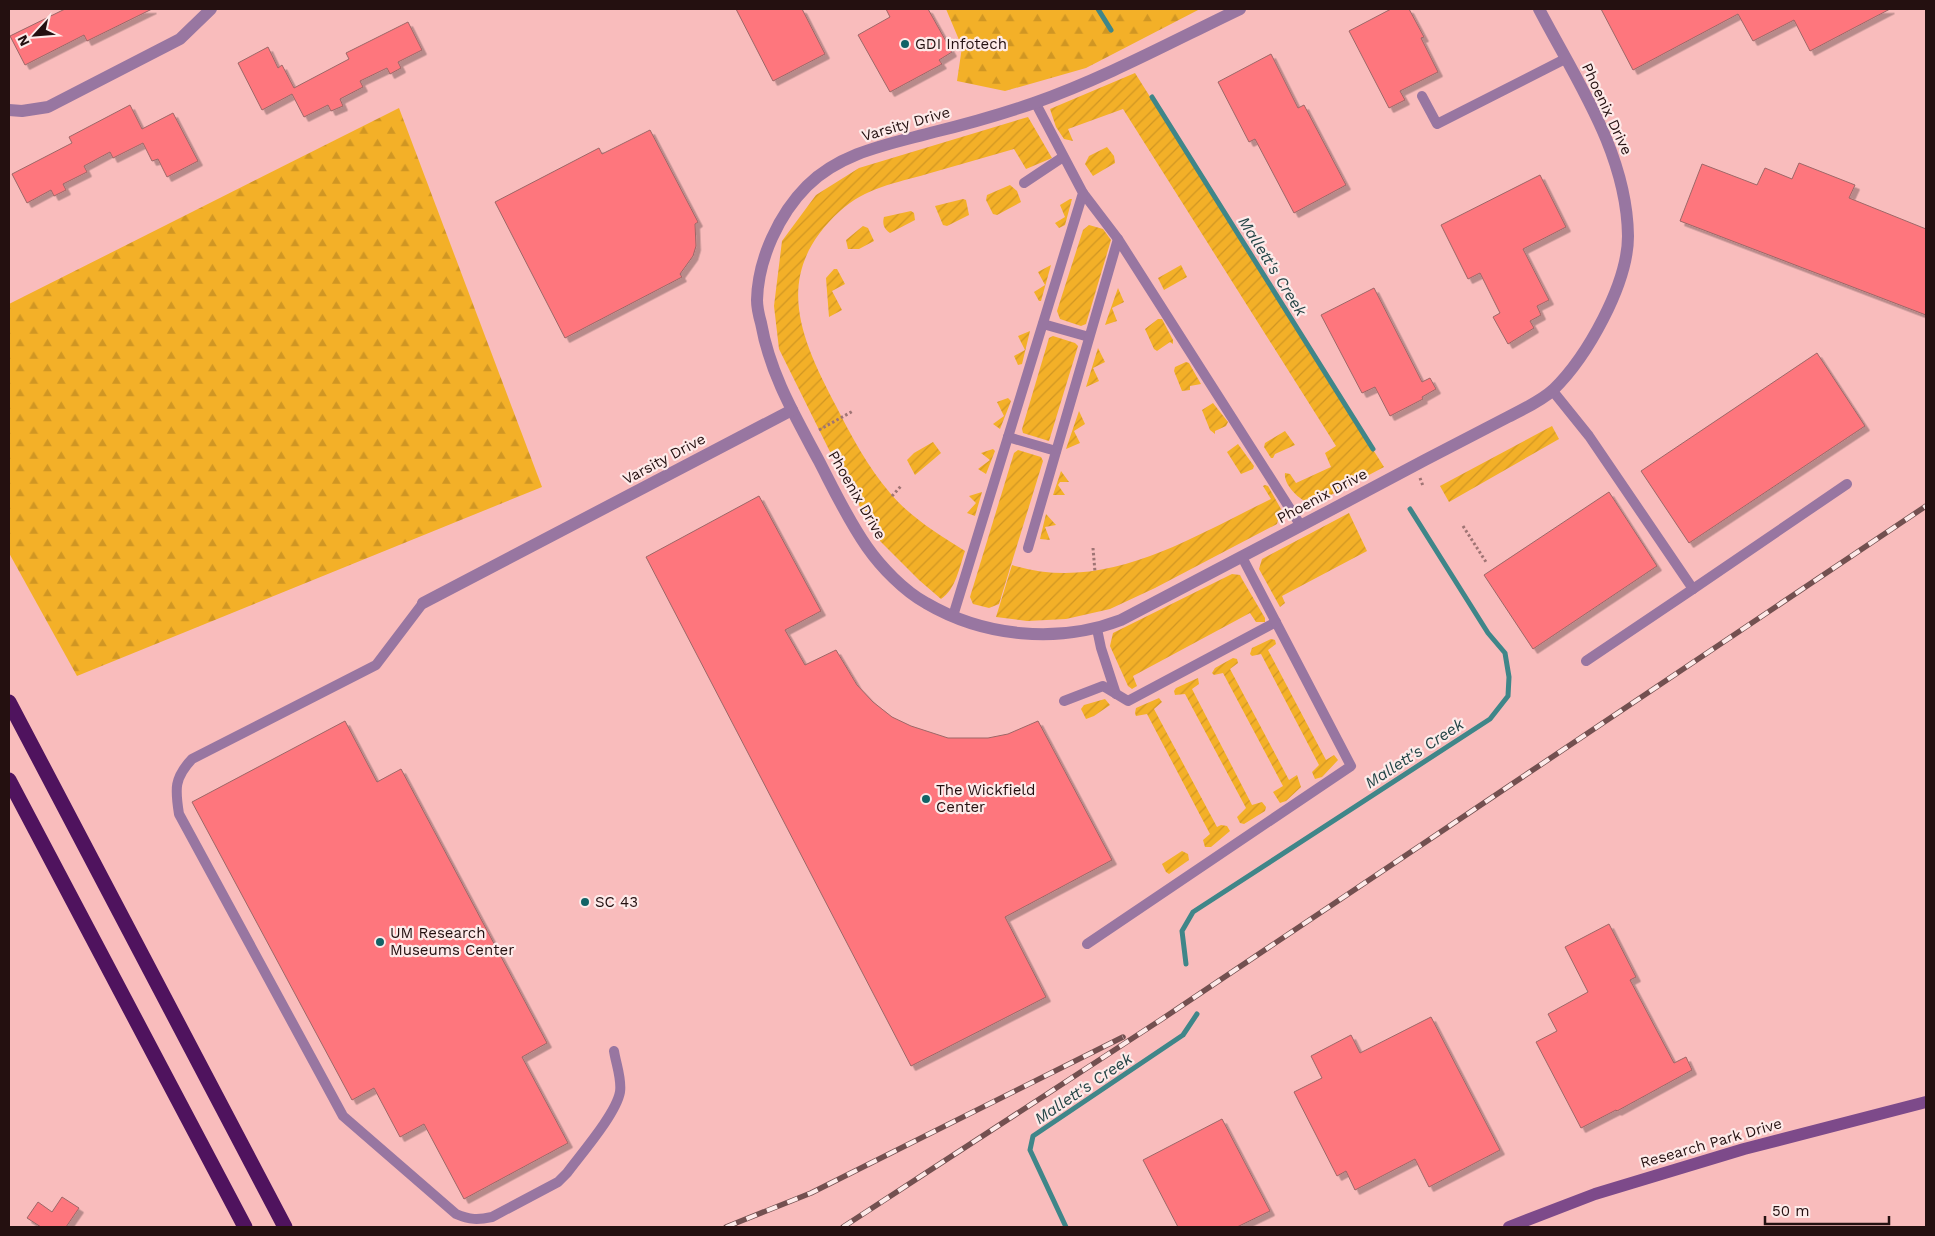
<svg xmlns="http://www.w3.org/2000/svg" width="1935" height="1236" font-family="'Work Sans',sans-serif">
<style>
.forest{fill:url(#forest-firs)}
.garden{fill:url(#garden-furrows)}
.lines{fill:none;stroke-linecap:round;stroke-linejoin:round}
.stream{stroke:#3f8689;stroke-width:5}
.building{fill:#fe767d;stroke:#9d6767;filter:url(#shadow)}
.path{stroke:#9f7474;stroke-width:3;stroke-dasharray:2.5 2.5;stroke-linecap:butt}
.lane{stroke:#9876a1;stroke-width:10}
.street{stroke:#9876a1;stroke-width:12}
.secondary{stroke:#7d4a8a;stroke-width:12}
.highway{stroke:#4f135e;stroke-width:15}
.rail-casing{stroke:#735050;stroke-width:5.5}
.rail{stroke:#fdeae9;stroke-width:4;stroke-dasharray:11;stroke-linecap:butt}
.poi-dot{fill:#126366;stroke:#fdeae9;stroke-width:2}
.labels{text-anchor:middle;stroke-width:4.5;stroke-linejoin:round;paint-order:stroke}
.poi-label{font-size:15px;fill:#241010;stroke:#fdeae9;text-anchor:start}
.street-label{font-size:15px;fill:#241010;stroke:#fdeae9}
.water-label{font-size:16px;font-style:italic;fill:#244547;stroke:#fdeae9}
</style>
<defs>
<pattern id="forest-firs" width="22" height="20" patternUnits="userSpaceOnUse" patternTransform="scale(1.25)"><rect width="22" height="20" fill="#f3b028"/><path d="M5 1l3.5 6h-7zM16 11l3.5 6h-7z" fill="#d09623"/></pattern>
<pattern id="garden-furrows" width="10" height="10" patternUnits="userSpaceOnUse" patternTransform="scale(1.25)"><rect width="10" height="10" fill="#f3b028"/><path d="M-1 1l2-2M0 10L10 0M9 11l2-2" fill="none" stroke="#d09623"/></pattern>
<filter id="shadow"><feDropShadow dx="4.5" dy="4.5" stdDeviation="0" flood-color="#0004"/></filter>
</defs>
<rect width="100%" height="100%" fill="#f9bcbc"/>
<!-- forest -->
<g class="forest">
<path d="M946,9H1200L1086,68L1005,91L957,81L962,47Z"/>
<path d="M399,108L542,487L77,676L9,553V304Z"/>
</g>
<!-- garden -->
<g class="garden">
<path d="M1135,73L1384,467L1314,504C1302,504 1283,485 1285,473L1290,474L1296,483L1331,467L1325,453L1336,446L1123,109L1068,129L1073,141L1064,139L1056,127L1050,109Z"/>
<path d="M1028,117L1052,158L1026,169L1014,149C985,157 956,166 927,174C896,183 865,188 840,211C772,273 799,336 836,406C851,436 868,467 890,493C910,517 938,534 965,551C959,568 956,589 941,599L919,580L880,541L842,476L779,349L774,306L782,241L816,195L859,168Z"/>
<path d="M1107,147L1114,156L1115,163L1093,176L1085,164L1089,156Z"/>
<path d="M1010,185L1017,191L1021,202L997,215L993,214L986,200L987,195Z"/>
<path d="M963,199L966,200L969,215L947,226L943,225L935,206Z"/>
<path d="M1070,199H1072L1065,225L1059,228L1055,223L1065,217L1060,205Z"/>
<path d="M911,211L914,213L915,220L890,233C884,229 882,224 884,217Z"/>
<path d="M1089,225L1103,229L1111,240L1086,324L1081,326L1060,319L1057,311L1083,230Z"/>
<path d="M863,226L868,228L874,241L859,249H848L846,240Z"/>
<path d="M1051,265L1041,301H1039L1034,292L1045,285L1038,272Z"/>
<path d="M1181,265L1187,277L1164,290L1158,278Z"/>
<path d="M834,269H837L845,284L832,291L842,310L829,317L826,278Z"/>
<path d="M1118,288L1124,302L1112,308L1117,321L1105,325Z"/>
<path d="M1158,319H1162L1173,340V344L1170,342L1157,351L1154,349L1145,329Z"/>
<path d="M1030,331L1022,364L1018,365L1014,356L1025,350L1018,336Z"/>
<path d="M1053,336L1075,343L1078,346L1049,441L1023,433L1022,429L1049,338Z"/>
<path d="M1098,348L1105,362L1093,368L1099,381L1086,387Z"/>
<path d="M1186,362L1189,363L1201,384L1190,386V390L1182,391L1174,371L1175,367Z"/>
<path d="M1008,398L1011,401L1000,429L993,424L1004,416L997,402Z"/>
<path d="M1213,403L1228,422L1226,426L1215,431V434L1210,430L1202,410Z"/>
<path d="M1079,411L1085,424L1074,431L1080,443L1066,449Z"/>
<path d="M1552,426L1559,439L1449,502L1440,486Z"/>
<path d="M1285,431L1295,445L1275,454L1273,458H1271L1264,447L1265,443Z"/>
<path d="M933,442L941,453L915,475L907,460L914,453Z"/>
<path d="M1238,444L1254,466L1253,469L1241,474L1227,452Z"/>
<path d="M993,449L995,451L986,474L978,469L990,460L981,453Z"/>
<path d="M1018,450L1041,457L1043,461L999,604L989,608L973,604L970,597L1014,453Z"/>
<path d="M1061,471L1069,482H1060L1058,485L1065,495H1053Z"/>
<path d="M1265,485L1268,486L1281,509L1277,524L1155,588L1110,609L1066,619L1027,621L996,617L1012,565C1105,594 1190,538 1271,499L1263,486Z"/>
<path d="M982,492L975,516L967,513L976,503L969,496Z"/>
<path d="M1349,513L1367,551L1282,596L1285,603L1280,607L1259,569L1262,559Z"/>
<path d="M1046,514L1056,525L1045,527L1050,540L1040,539Z"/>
<path d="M1232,574L1240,575L1242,579L1265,618V622H1256L1250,613L1133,676L1137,686L1132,689L1128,686L1110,646L1113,633Z"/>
<path d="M1271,639L1275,640L1276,644L1268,650L1326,760L1334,755L1338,760L1322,777L1315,779L1312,772L1319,765L1261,654L1252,656L1250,654L1252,648Z"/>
<path d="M1233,658L1237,659L1238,663L1230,669L1289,780L1297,775L1301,787L1286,801L1280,803L1273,792L1283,786L1223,673L1214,675L1212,673L1215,668Z"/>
<path d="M1198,678L1199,684L1192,689L1252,805L1262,802L1266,807L1265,811L1244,824L1240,823L1237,817L1246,808L1185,694L1175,695L1174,691L1176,688Z"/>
<path d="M1159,698L1162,702L1154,709L1217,827L1221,825L1227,826L1230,831L1211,847H1205L1203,840L1210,834L1147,714L1136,716L1135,713L1136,708Z"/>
<path d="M1105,699L1110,705L1094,716L1086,719L1081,709L1084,705Z"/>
<path d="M1182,851L1188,854L1189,860L1169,874L1166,872L1162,864Z"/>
</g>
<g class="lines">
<!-- stream -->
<g class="stream">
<path d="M1098,9L1111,30"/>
<path d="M1152,97L1373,449"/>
<path d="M1186,964L1182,931L1193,912L1490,719L1508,696L1509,677L1505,653L1488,633L1410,509"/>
<path d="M1066,1227L1030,1150L1033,1136L1183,1035L1197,1014"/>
</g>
</g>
<!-- building -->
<g class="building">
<path d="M65,9H152L87,41L84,35L25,65L10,36Z"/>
<path d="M736,9H802L825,54L773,81Z"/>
<path d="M886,9H928L952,52L939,60L942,64L890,92L858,35L890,17Z"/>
<path d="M1391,9H1409L1424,37L1421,38L1438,72L1400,91L1405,100L1389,108L1349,31Z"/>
<path d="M1601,9H1890L1810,51L1794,20L1753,41L1738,14L1633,70Z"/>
<path d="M408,22L422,50L398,62L401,68L390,74L387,68L360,81L363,87L340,99L343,106L331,111L328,105L304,117L292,94L262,110L238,63L268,47L278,68L282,65L294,88L349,59L346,53Z"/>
<path d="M1271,54L1298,108L1304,105L1346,185L1294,213L1255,139L1249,142L1218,82Z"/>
<path d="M130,105L142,129L173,113L198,161L167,177L158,159L152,161L143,143L113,158L110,152L84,166L87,172L63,184L66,190L54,196L51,190L27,203L12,174L72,143L69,137Z"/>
<path d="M650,130L698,222L695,224L696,246L693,256L680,274L682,277L565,338L495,202L599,148L602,154Z"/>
<path d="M1799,163L1855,185L1849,198L1926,229V315L1680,221L1702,164L1757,185L1765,168L1792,179Z"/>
<path d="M1540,175L1566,227L1523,249L1549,300L1537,306L1541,315L1530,321L1534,328L1508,344L1493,317L1500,313L1480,273L1468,279L1441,225Z"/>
<path d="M1374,288L1422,382L1430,378L1436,389L1422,397L1423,399L1390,416L1375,387L1362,393L1321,315Z"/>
<path d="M1817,353L1865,426L1689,543L1641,471Z"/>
<path d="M1609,492L1657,566L1533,649L1484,575Z"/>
<path d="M759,496L821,611L785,630L805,665L836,650L857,685L873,702L892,717L911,726L948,738H988L1008,734L1038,721L1112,860L1005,917L1046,997L911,1066L646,557Z"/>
<path d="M345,721L377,782L401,769L547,1043L522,1057L568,1143L464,1199L424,1124L400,1137L374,1088L352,1100L192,802Z"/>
<path d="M1609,924L1636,977L1630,980L1674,1063L1686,1057L1692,1070L1617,1111L1616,1110L1581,1128L1536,1042L1557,1031L1548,1014L1588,992L1565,947Z"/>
<path d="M1431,1017L1500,1150L1429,1187L1415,1159L1355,1190L1346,1171L1337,1176L1294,1092L1322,1078L1311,1056L1351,1035L1360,1053Z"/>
<path d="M1222,1119L1270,1211L1237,1227H1178L1143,1160Z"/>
<path d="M62,1197L79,1208L66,1227H41L27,1218L38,1202L52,1212Z"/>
</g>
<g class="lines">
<!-- path -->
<g class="path">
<path d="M819,430L853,411"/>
<path d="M1420,478L1423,486"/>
<path d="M892,496L902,485"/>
<path d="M1463,526L1486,562"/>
<path d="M1093,548L1095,572"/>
</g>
<!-- lane -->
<g class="lane">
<path d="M1422,96L1437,124L1565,59"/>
<path d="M1024,183L1063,157"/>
<path d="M1083,193L1118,239"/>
<path d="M1043,324L1089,337"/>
<path d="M1552,390L1589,436L1693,589L1586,661"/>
<path d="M1008,437L1056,451"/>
<path d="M1028,548L1118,239L1301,526"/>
<path d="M1693,589L1847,484"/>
<path d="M423,603L376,665L192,759C174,778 175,789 179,814L343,1116L456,1214C470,1220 478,1220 492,1217L558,1182L567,1173C581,1154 616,1114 620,1092C622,1079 616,1064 614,1051"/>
<path d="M953,616L1083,193L1035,102"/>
<path d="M1097,629L1101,648L1116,694"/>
<path d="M1064,701L1103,686L1128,701L1276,622"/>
<path d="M1087,944L1351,766L1242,557"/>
</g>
<!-- street -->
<g class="street">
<path d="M1240,9C1173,41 1105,78 1034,103C1002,114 967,124 934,132C890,144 841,152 807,186C779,214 758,259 757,300C757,307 759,316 761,323C770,374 795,416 819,461C834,490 848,520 867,547C881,567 904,591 926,603C984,637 1058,644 1121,620C1222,567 1324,514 1425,460C1452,446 1479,432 1506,418C1521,410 1540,402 1553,390C1587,357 1628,284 1628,236C1627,153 1576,80 1539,9"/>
<path d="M9,110L22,111L48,107L180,39L211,9"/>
<path d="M423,603L792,410"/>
</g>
<!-- secondary -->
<path class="secondary" d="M1509,1227L1595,1194L1744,1149L1926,1102"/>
<!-- highway -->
<g class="highway">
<path d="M9,702L285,1227"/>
<path d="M9,780L245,1227"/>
</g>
<defs>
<g id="rail">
<path d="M726,1227L811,1193L1123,1037"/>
<path d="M843,1227L1162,1019L1926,506"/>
</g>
</defs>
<!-- rail casing -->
<use href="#rail" class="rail-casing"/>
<!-- rail -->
<use href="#rail" class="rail"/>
</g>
<!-- markers -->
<g class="poi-dot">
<circle cx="905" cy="44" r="5"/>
<circle cx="926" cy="799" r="5"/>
<circle cx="585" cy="902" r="5"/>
<circle cx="380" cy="942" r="5"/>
</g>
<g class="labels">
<!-- poi labels -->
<g class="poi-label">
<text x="915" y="49">GDI Infotech</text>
<text x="936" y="795">The Wickfield<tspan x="936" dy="17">Center</tspan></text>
<text x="595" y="907">SC 43</text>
<text x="390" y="938">UM Research<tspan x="390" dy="17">Museums Center</tspan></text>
</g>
<!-- street labels -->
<g class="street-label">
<text transform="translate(1607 109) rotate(65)" y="5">Phoenix Drive</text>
<text transform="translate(906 124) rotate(-16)" y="5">Varsity Drive</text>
<text transform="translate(664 459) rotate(-28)" y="5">Varsity Drive</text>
<text transform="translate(857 495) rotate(60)" y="5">Phoenix Drive</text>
<text transform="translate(1322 496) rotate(-28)" y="5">Phoenix Drive</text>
<text transform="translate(1711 1143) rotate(-16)" y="5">Research Park Drive</text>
</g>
<!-- water labels -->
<g class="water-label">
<text transform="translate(1273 266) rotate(58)" y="6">Mallett's Creek</text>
<text transform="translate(1414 753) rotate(-33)" y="6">Mallett's Creek</text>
<text transform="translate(1083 1088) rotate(-34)" y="6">Mallett's Creek</text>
</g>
</g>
<!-- border -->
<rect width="1935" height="1236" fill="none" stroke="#241010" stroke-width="20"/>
<!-- north arrow -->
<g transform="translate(35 35) rotate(244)" stroke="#fdeae9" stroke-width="4" paint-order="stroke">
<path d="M0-4L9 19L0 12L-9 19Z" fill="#241010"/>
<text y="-8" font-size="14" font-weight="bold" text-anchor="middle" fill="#241010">N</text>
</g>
<!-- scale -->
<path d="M1765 1216v8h124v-8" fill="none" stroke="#241010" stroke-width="2.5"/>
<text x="1772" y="1216" font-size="15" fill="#241010" stroke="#fdeae9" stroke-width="4" paint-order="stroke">50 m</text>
</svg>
